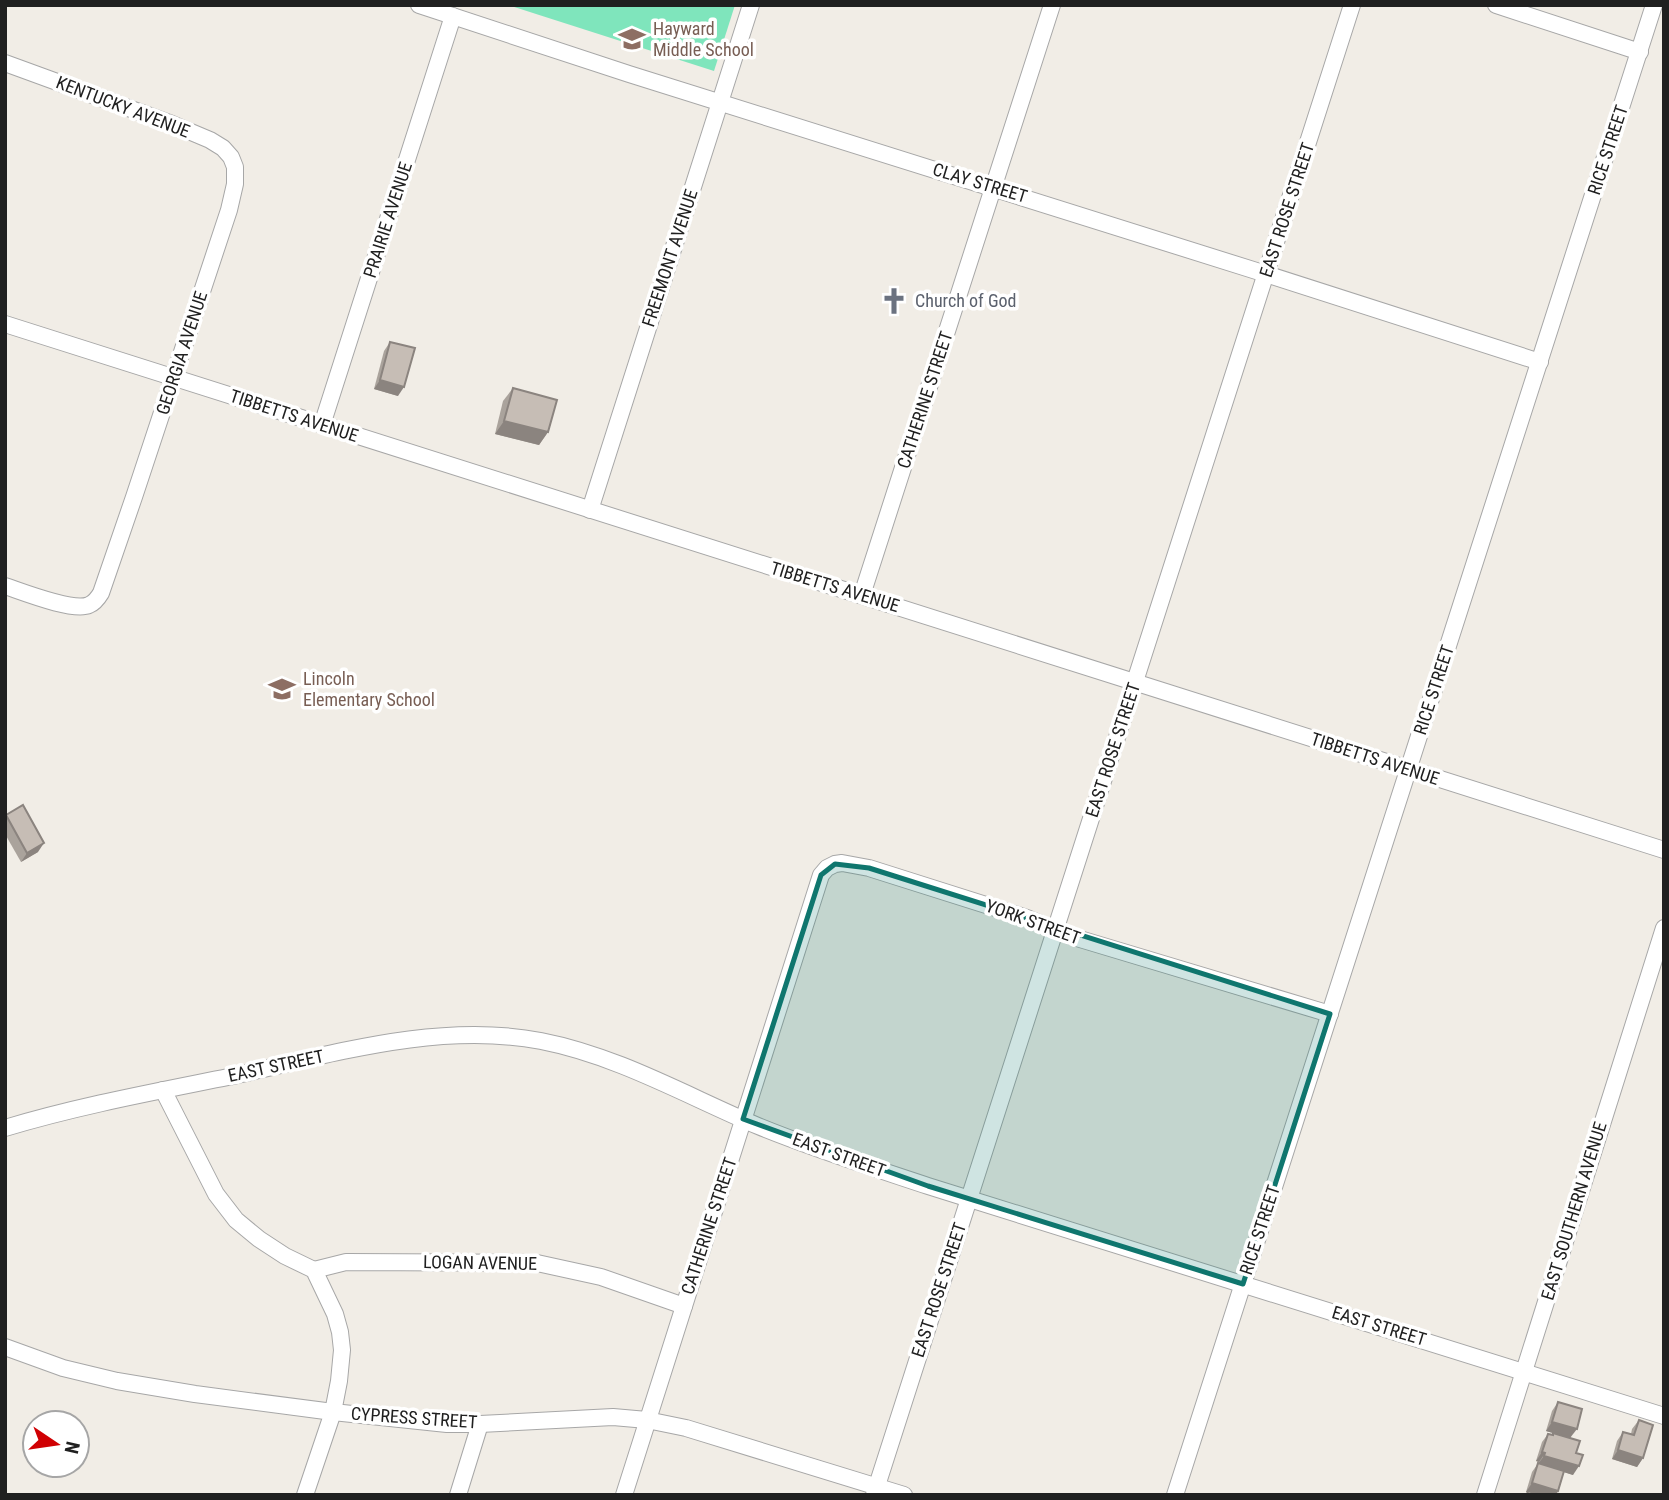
<svg xmlns="http://www.w3.org/2000/svg" width="1669" height="1500" font-family="'Roboto Condensed',sans-serif">
<style>
.pitch{fill:#7fe5bc}
.lines{fill:none;stroke-linecap:round;stroke-linejoin:round}
.street-casing{stroke:#a7a7a7;stroke-width:18}
.street{stroke:#fff;stroke-width:16}
.wall{fill:#aaa39c}
.shaded-wall{fill:#8b847f}
.building{fill:#c6bdb5;stroke:#8b847f;stroke-width:2}
.marked{fill:#0f766e;fill-opacity:0.2;stroke:#0f766e;stroke-width:5;stroke-linejoin:round}
.labels{text-anchor:middle;stroke-width:7;stroke-linejoin:round;paint-order:stroke}
.education-label{font-size:18px;fill:#785e54;stroke:#fff;text-anchor:start}
.street-label{font-size:18px;fill:#202020;stroke:#fff}
.worship-label{font-size:18px;fill:#5b616d;stroke:#fff;text-anchor:start}
</style>
<rect width="100%" height="100%" fill="#f1ede6"/>
<!-- pitch -->
<path class="pitch" d="M508,5H735L714,71Z"/>
<g class="lines">
<defs>
<g id="street">
<path d="M419,5L629,74L1266,274L1540,362"/>
<path d="M1496,5L1640,52"/>
<path d="M5,63L172,124L210,140L223,148L231,157L235,167V184L229,210L134,497L101,593C98,598 94,603 89,605C73,612 23,592 5,586"/>
<path d="M5,324L1664,850"/>
<path d="M322,425L453,16"/>
<path d="M590,510L751,5"/>
<path d="M862,595L1052,5"/>
<path d="M163,1090L216,1194L236,1220L259,1239L285,1256L314,1270L335,1314L340,1332L342,1350L339,1381L333,1412L305,1495"/>
<path d="M5,1128C78,1106 154,1092 228,1077C329,1055 438,1021 541,1041C618,1056 687,1096 758,1126C814,1149 871,1167 928,1186L1664,1416"/>
<path d="M314,1270L346,1262L537,1263L601,1277L684,1306"/>
<path d="M5,1347L63,1368L117,1381L195,1394L333,1412L447,1424H480L613,1417L647,1420L686,1428L904,1495"/>
<path d="M458,1495L480,1424"/>
<path d="M624,1495L821,875L827,868L835,864L842,863L869,868L1027,918L1070,936L1330,1014"/>
<path d="M874,1495L1352,5"/>
<path d="M1175,1495L1654,5"/>
<path d="M1485,1495L1664,928"/>
</g>
</defs>
<!-- street casing -->
<use href="#street" class="street-casing"/>
<!-- street -->
<use href="#street" class="street"/>
</g>
<!-- wall -->
<g class="wall">
<path d="M390,342L398,396L374,389L384,351Z"/>
<path d="M513,388L548,432L539,445L495,434L503,401Z"/>
<path d="M6,815L38,852L21,862L5,834Z"/>
<path d="M1558,1402L1576,1453L1573,1475L1564,1472L1558,1491L1556,1495H1526L1527,1492H1526L1532,1472L1539,1462L1536,1461L1542,1442L1548,1434L1552,1435L1553,1433L1546,1431L1552,1411Z"/>
<path d="M1639,1420L1643,1458L1637,1467L1612,1459L1617,1441L1623,1432L1631,1434L1632,1429Z"/>
</g>
<!-- shaded-wall -->
<g class="shaded-wall">
<path d="M380,380L404,387L398,396L374,389Z"/>
<path d="M504,421L548,432L539,445L495,434Z"/>
<path d="M44,843L38,852L21,862L27,853Z"/>
<path d="M1552,1422L1577,1429L1570,1438L1546,1431Z"/>
<path d="M1618,1450L1643,1458L1637,1467L1612,1459Z"/>
<path d="M1542,1452L1545,1453L1539,1462L1536,1461Z"/>
<path d="M1544,1456L1579,1466L1573,1475L1538,1464Z"/>
<path d="M1532,1483L1558,1491L1556,1495H1535L1526,1492Z"/>
</g>
<!-- building -->
<g class="building">
<path d="M390,342L415,348L404,387L380,380Z"/>
<path d="M513,388L557,400L548,432L504,421Z"/>
<path d="M23,805L44,843L27,853L6,815Z"/>
<path d="M1558,1402L1582,1409L1577,1429L1552,1422Z"/>
<path d="M1639,1420L1653,1425L1643,1458L1618,1450L1623,1432L1634,1435Z"/>
<path d="M1553,1433L1580,1441L1576,1453L1583,1455L1579,1466L1544,1456L1545,1453L1542,1452L1548,1434L1553,1435Z"/>
<path d="M1538,1463L1564,1471L1558,1491L1532,1483Z"/>
<path d="M1528,1491L1541,1495H1527Z"/>
</g>
<!-- marked area -->
<path class="marked" d="M835,864L869,868L1330,1014L1243,1284L928,1186L743,1119L821,875Z"/>
<!-- icons -->
<defs>
<symbol id="school-bare" viewBox="-9 -9 18 18"><path d="M0-5L7-2L0 1L-7-2ZM-4 1L0 2.5L4 1V4Q0 6-4 4Z" fill="#8d6e63" stroke="#fff" stroke-width="2.5" paint-order="stroke"/></symbol>
<symbol id="church-bare" viewBox="-9 -9 18 18"><path d="M-1.2-6h2.4v3.5h3.3v2.4h-3.3V6h-2.4V-.1h-3.3v-2.4h3.3Z" fill="#6b7280" stroke="#fff" stroke-width="2.5" paint-order="stroke"/></symbol>
</defs>
<g fill-rule="evenodd">
<use href="#school-bare" x="613" y="20" width="38" height="38"/>
<use href="#church-bare" x="875" y="282" width="38" height="38"/>
<use href="#school-bare" x="263" y="670" width="38" height="38"/>
</g>
<g class="labels">
<!-- education labels -->
<g class="education-label">
<text x="653" y="35">Hayward<tspan x="653" dy="21">Middle School</tspan></text>
<text x="303" y="685">Lincoln<tspan x="303" dy="21">Elementary School</tspan></text>
</g>
<!-- street labels -->
<g class="street-label">
<text transform="translate(123 107) rotate(21)" y="6">KENTUCKY AVENUE</text>
<text transform="translate(1608 150) rotate(-72)" y="6">RICE STREET</text>
<text transform="translate(980 183) rotate(17)" y="6">CLAY STREET</text>
<text transform="translate(1287 210) rotate(-72)" y="6">EAST ROSE STREET</text>
<text transform="translate(388 220) rotate(-72)" y="6">PRAIRIE AVENUE</text>
<text transform="translate(670 258) rotate(-72)" y="6">FREEMONT AVENUE</text>
<text transform="translate(182 353) rotate(-72)" y="6">GEORGIA AVENUE</text>
<text transform="translate(925 400) rotate(-72)" y="6">CATHERINE STREET</text>
<text transform="translate(294 416) rotate(18)" y="6">TIBBETTS AVENUE</text>
<text transform="translate(835 587) rotate(17)" y="6">TIBBETTS AVENUE</text>
<text transform="translate(1434 690) rotate(-72)" y="6">RICE STREET</text>
<text transform="translate(1113 750) rotate(-72)" y="6">EAST ROSE STREET</text>
<text transform="translate(1375 759) rotate(18)" y="6">TIBBETTS AVENUE</text>
<text transform="translate(1033 922) rotate(20)" y="6">YORK STREET</text>
<text transform="translate(276 1066) rotate(-12)" y="6">EAST STREET</text>
<text transform="translate(839 1155) rotate(20)" y="6">EAST STREET</text>
<text transform="translate(1574 1211) rotate(-73)" y="6">EAST SOUTHERN AVENUE</text>
<text transform="translate(709 1226) rotate(-72)" y="6">CATHERINE STREET</text>
<text transform="translate(1260 1230) rotate(-72)" y="6">RICE STREET</text>
<text transform="translate(480 1263) rotate(1)" y="6">LOGAN AVENUE</text>
<text transform="translate(939 1290) rotate(-72)" y="6">EAST ROSE STREET</text>
<text transform="translate(1379 1326) rotate(17)" y="6">EAST STREET</text>
<text transform="translate(414 1418) rotate(4)" y="6">CYPRESS STREET</text>
</g>
<!-- worship labels -->
<g class="worship-label">
<text x="915" y="307">Church of God</text>
</g>
</g>
<!-- border -->
<rect width="1669" height="1500" fill="none" stroke="#202020" stroke-width="14"/>
<!-- north arrow -->
<g transform="translate(56 1444) rotate(103)"><circle r="33" fill="#ffffff" stroke="#a6a6a6" stroke-width="2"/>
<path d="M0-5L12 26L0 18L-12 26Z" fill="#d00003"/>
<text y="-10" font-size="19" font-weight="bold" text-anchor="middle" fill="#202020">N</text>
</g>
</svg>
